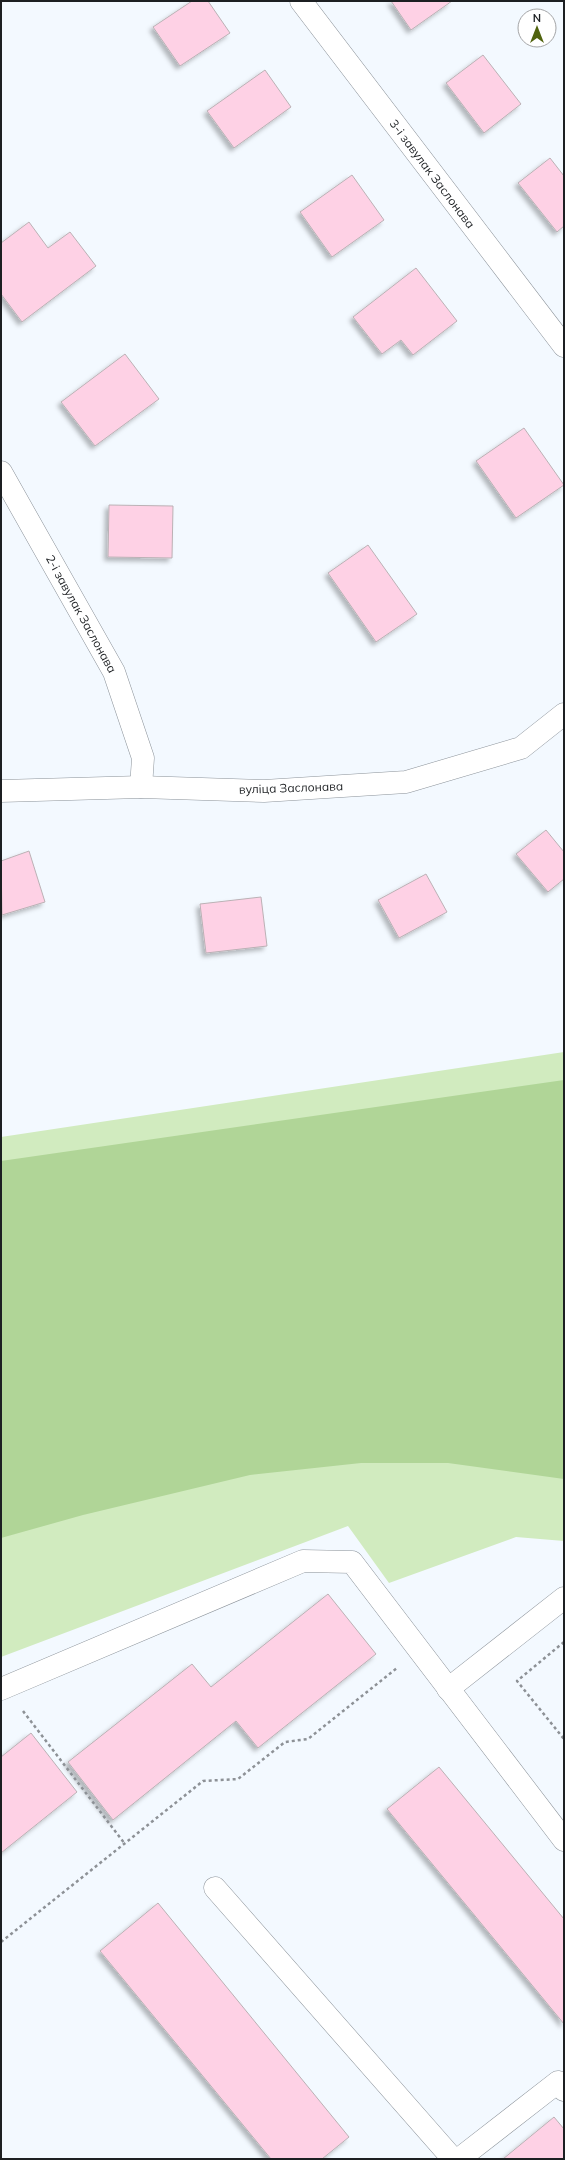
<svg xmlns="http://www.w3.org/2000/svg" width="565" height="2160" font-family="Mulish,sans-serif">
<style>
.green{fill:#d1ebbf}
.forest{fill:#b0d597}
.building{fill:#fed1e5;stroke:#bbb1b5;filter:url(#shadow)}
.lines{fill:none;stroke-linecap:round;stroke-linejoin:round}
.minor-casing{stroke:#8c939a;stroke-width:23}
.path{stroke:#8d9196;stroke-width:2.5;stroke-dasharray:3 3;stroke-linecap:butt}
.minor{stroke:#fff;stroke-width:22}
.labels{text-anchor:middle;stroke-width:4;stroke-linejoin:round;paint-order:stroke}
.street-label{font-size:12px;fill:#1c1f22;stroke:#fff}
</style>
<defs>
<filter id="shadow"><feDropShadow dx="-3.5" dy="3.5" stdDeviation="2" flood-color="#0004"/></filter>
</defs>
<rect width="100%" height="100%" fill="#f3f9ff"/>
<!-- green -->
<path class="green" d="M564,1052V1541L516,1537L389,1583L348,1526L1,1657V1137Z"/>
<!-- forest -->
<path class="forest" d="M564,1080V1479L448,1463H361L250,1475L83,1515L1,1538V1161Z"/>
<!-- building -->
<g class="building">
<path d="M192,1H208L230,33L180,66L153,27Z"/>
<path d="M391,1H452L411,30Z"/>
<path d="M483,55L521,104L484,133L446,83Z"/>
<path d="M265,70L291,107L234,148L207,111Z"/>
<path d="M550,158L564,176V226L557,232L518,183Z"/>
<path d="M352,175L384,220L332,257L300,212Z"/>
<path d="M29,222L48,248L70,232L96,266L22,322L1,294V243Z"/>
<path d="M416,268L457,321L413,355L401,340L382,354L353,317Z"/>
<path d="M125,354L159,399L95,446L61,402Z"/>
<path d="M524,428L564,485L516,518L476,461Z"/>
<path d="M109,505L173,506L172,558L108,557Z"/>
<path d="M368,545L417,614L376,642L328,573Z"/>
<path d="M546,830L564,852V879L548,892L516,854Z"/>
<path d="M29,851L45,902L2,915L1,861Z"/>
<path d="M426,874L447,912L399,938L378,900Z"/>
<path d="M261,897L267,946L206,953L200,904Z"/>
<path d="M328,1594L376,1654L258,1748L236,1721L113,1820L68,1762L192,1664L211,1687Z"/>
<path d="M31,1733L77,1792L1,1853V1757Z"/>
<path d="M439,1767L564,1919V2024L387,1809Z"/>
<path d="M158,1903L349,2137L322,2159H271L100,1951Z"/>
<path d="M554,2117L564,2129V2159H503Z"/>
</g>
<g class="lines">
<defs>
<g id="minor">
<path d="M301,1L564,346"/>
<path d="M1,472L114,672L143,758L141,787"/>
<path d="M1,791L141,787L264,791L406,782L521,748L564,714"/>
<path d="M1,1689L303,1561L352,1562L564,1840"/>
<path d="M448,1689L564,1598"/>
<path d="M215,1888L453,2159"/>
<path d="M459,2159L558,2082L564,2090"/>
</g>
</defs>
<!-- minor casing -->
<use href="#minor" class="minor-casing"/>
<!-- path -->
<g class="path">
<path d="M564,1642L517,1681L564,1739"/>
<path d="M23,1711L125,1844"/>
<path d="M1,1942L203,1781L238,1779L285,1742L308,1739L397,1668"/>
</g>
<!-- minor -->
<use href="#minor" class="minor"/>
</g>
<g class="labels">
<!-- street labels -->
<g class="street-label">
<text transform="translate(432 174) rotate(53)" y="4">3-і завулак Заслонава</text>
<text transform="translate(81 614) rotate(61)" y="4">2-і завулак Заслонава</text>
<text transform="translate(291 788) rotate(-2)" y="4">вуліца Заслонава</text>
</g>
</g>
<!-- border -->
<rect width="565" height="2160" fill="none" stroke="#1c1f22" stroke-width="4"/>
<!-- north arrow -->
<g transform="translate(537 28)"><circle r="19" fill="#ffffff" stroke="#a4a5a7"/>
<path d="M0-3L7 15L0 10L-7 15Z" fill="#50630e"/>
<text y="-6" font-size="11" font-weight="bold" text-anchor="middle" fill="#1c1f22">N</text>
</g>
</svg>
